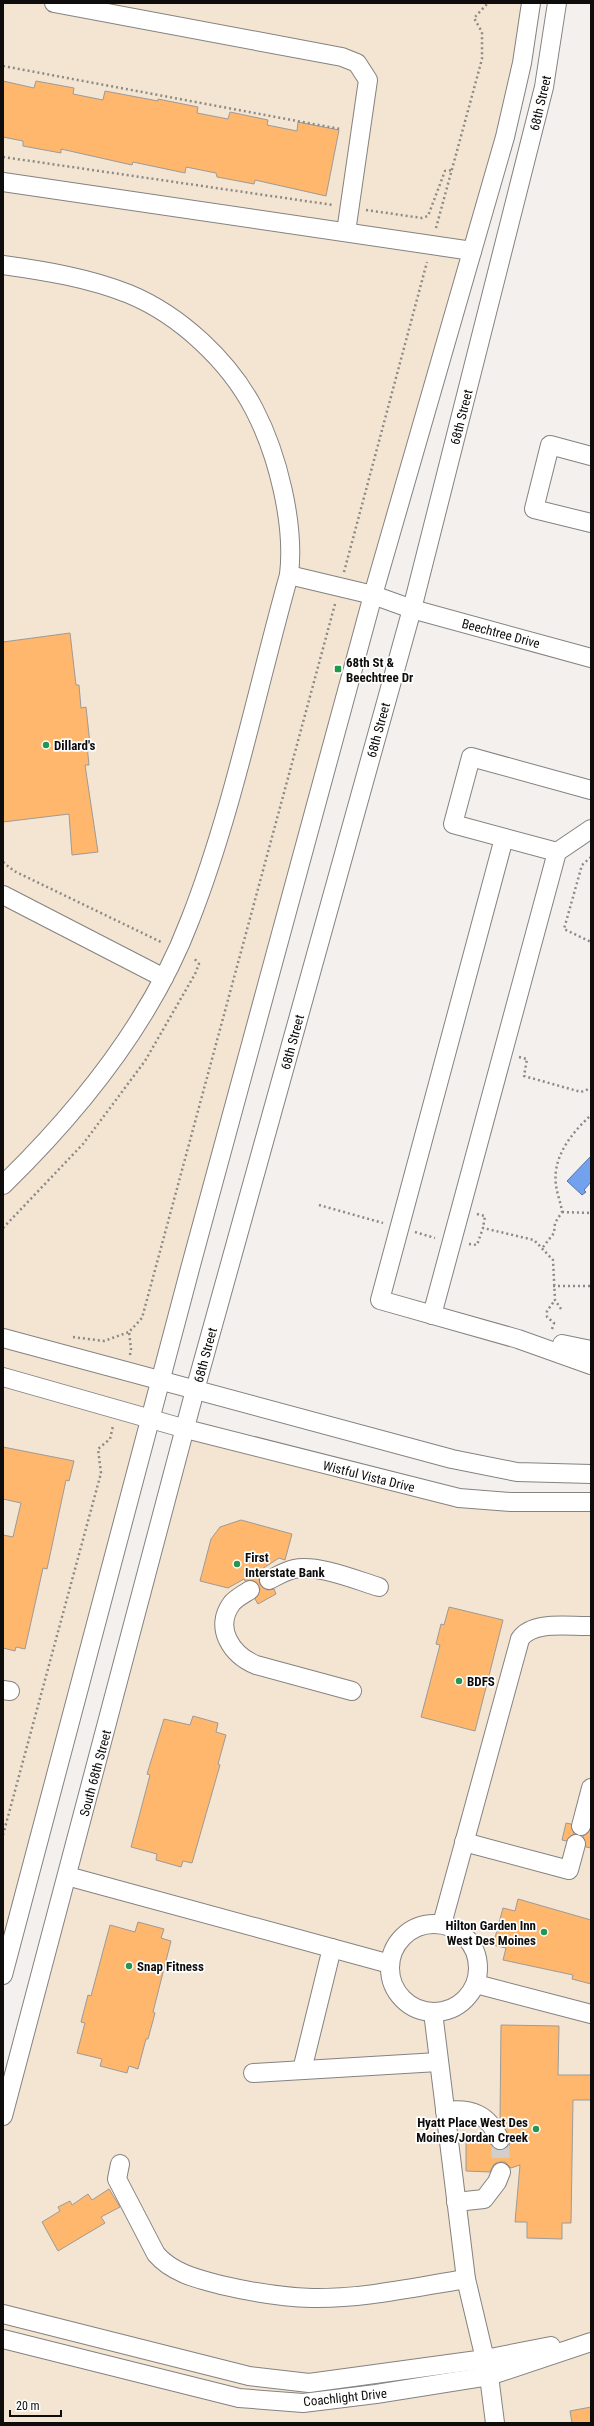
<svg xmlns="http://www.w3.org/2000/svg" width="594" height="2426" font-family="'Roboto Condensed',sans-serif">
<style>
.commercial{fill:#f3e5d1}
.water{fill:#72a2ee;stroke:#5475aa}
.building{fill:#ffb66d;stroke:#9d9b98}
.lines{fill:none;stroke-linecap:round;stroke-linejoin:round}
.minor-tunnel{stroke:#d1cecc;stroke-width:18;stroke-dasharray:18 9;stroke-linecap:butt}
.minor-casing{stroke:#858280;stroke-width:20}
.path{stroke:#8c8a88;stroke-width:2.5;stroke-dasharray:2 3;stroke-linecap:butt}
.minor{stroke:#fff;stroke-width:18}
.poi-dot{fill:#269751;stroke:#fff;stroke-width:1.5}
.labels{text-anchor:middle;stroke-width:3.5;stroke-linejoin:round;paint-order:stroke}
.street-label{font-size:13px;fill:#0e0d0c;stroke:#fff}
.poi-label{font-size:13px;font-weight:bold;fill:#0e0d0c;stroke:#fff;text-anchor:start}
</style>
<rect width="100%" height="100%" fill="#f3f0ee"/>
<!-- commercial -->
<g class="commercial">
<path d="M3,3H531L528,27L3,1975Z"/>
<path d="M186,1429L461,1490L591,1500V2423H3V2116Z"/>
</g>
<!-- water -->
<path class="water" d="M591,1156V1182L584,1190L586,1192L582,1195L567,1181Z"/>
<!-- building -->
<g class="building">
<path d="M3,81L34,88L36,81L74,88L73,94L103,100L105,91L158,101V99L198,107L197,113L228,119L230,112L268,120L267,125L297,131L298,122L339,130L326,196L255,180L254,184L217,177L216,173L186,167L185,173L133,162L132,165L61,149V153L23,146V141L3,137Z"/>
<path d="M70,633L76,685H79L81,708L86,707L90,744L87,745L89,765H85L98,852L72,855L69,814L3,822V642Z"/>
<path d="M3,1447L74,1461L69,1481L66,1480L47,1569L43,1568L25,1649L16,1647L15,1651L3,1648V1535L13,1537L21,1503L3,1499Z"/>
<path d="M241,1520L292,1534L285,1560L279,1558L262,1569L263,1571L259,1579L260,1585L268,1590L274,1589L276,1594L258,1604L255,1599L260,1589L254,1581H245L244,1579L228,1588L200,1581L211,1539L220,1527Z"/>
<path d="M449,1607L503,1620L475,1731L421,1717L440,1645L436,1644L441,1624L444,1625Z"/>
<path d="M193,1716L218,1723L216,1732L226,1735L218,1764L220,1765L192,1863L183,1861L181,1867L156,1860L157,1854L131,1847L150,1775L147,1774L164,1719L190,1725Z"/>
<path d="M566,1823L571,1824L574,1834L566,1841L562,1840Z"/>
<path d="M591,1829V1848L586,1847L583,1836Z"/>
<path d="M518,1899L591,1920V1984L572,1979L573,1975L503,1960L506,1948L493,1945L503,1908L515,1911Z"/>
<path d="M138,1922L164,1929L161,1938L171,1941L153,2012L155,2013L148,2039H146L138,2069L129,2066L127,2073L100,2066L102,2059L77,2053L85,2023L81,2022L88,1995L91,1996L110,1925L135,1932Z"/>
<path d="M501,2025L559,2026L558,2075H591V2100H573L571,2223H562V2239L527,2238V2222H515L520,2165L511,2168L505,2162H500L494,2164L490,2172L466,2171V2140H488L494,2149L500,2150L509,2146L510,2141L500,2120Z"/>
<path d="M109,2189L120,2207L101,2217L105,2223L58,2251L42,2222L60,2211L58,2207L70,2201L72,2205L88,2194L92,2200Z"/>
<path d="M591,2407V2423H572L570,2411Z"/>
</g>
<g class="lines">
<!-- minor-tunnel -->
<path class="minor-tunnel" d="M500,2140L501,2172"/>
<defs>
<g id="minor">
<path d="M54,3L342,57L357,63L368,80L346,232"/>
<path d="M3,182L472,251"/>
<path d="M3,265C46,271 89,278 129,294C180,315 229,361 254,409C278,455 295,524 289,575C257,689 233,810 190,920C152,1020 79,1111 3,1185"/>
<path d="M591,456L550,445L534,509L591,523"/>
<path d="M289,575L373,595L412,609L591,658"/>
<path d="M504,838L380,1300L518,1339L591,1365"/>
<path d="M557,852L453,824L471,757L591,790"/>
<path d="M3,895L164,978"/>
<path d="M432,1315L557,852L591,829"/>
<path d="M3,1338L452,1459L517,1472L591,1474"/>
<path d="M562,1344L591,1350"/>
<path d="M3,1377L186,1429L459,1498L511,1502H591"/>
<path d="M269,1580C277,1576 285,1571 294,1569C318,1564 356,1580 379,1587"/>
<path d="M250,1590C244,1594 236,1598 232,1603C213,1628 232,1655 256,1665L352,1691"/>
<path d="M3,1690L10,1691"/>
<path d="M581,1826L591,1788"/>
<path d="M464,1842L569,1870L576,1844"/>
<path d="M67,1876L390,1964"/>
<circle cx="434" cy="1968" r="44"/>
<path d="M442,1924L520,1639C533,1620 570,1627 591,1626"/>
<path d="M3,1975L191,1265L373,595L505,137L522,63L531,3"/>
<path d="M476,1984L591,2014"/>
<path d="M433,2012L466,2279L489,2376L495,2423"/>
<path d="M302,2070L332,1948"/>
<path d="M253,2073L438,2062"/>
<path d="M445,2111C472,2108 488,2114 500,2140"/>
<path d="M3,2116L195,1390L412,609L544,87L557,3"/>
<path d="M120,2164L117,2179L156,2254C172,2273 198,2279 221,2285C251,2292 281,2297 312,2298C363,2299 415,2287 466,2279"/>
<path d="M456,2202L484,2199L497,2182L501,2172"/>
<path d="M3,2314L249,2376L309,2383L485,2359L551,2346"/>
<path d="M3,2339L239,2398L303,2403L376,2394L489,2376L591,2342"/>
</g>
</defs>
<!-- minor casing -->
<use href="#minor" class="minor-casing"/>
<!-- path -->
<g class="path">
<path d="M3,66L340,129"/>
<path d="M3,157L333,205"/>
<path d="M366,210L422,218L428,216L445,171L452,170"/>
<path d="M436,228L482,59V32L474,18L488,3"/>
<path d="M344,572L427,262"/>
<path d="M591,857L582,865L564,929L591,942"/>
<path d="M3,862L14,871L161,942"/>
<path d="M519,1057L527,1059L524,1076L581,1092L591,1088"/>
<path d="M319,1205L383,1223"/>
<path d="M562,1212L591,1213"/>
<path d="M477,1214L485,1216L483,1228"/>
<path d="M3,1228L83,1144L145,1061L195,974L199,964L193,957"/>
<path d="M415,1232L435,1238"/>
<path d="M469,1244L477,1245L483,1228L534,1240L553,1260L555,1300L561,1309"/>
<path d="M543,1247L554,1233L555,1223L562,1212C561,1203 557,1194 556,1185C552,1156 573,1132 591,1115"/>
<path d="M553,1286H591"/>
<path d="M552,1329L554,1323L547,1317V1311L555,1300"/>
<path d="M73,1337L104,1341L129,1332"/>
<path d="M130,1355L131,1349L129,1332L142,1318L335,604"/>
<path d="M3,1835L101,1473L98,1449L110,1439L113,1426"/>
</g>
<!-- minor -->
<use href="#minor" class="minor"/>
</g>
<!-- markers -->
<g class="poi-dot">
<rect x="334" y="665" width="8" height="8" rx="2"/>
<circle cx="46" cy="745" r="4"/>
<circle cx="237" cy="1564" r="4"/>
<circle cx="459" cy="1681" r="4"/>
<circle cx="544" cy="1932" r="4"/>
<circle cx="129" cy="1966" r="4"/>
<circle cx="536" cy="2129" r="4"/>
</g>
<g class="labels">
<!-- street labels -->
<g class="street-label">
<text transform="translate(540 103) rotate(-77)" y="5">68th Street</text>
<text transform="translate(461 417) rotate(-76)" y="5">68th Street</text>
<text transform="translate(501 633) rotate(15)" y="5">Beechtree Drive</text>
<text transform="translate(378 730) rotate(-75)" y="5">68th Street</text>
<text transform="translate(292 1042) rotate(-75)" y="5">68th Street</text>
<text transform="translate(205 1355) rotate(-75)" y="5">68th Street</text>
<text transform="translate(369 1476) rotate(14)" y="5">Wistful Vista Drive</text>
<text transform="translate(95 1773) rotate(-75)" y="5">South 68th Street</text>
<text transform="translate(345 2397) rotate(-6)" y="5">Coachlight Drive</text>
</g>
<!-- poi labels -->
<g class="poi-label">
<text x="346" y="667">68th St &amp;<tspan x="346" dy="15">Beechtree Dr</tspan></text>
<text x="54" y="750">Dillard's</text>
<text x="245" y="1562">First<tspan x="245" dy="15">Interstate Bank</tspan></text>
<text x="467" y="1686">BDFS</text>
<text x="536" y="1930" text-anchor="end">Hilton Garden Inn<tspan x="536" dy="15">West Des Moines</tspan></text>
<text x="137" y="1971">Snap Fitness</text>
<text x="528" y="2127" text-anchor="end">Hyatt Place West Des<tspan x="528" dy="15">Moines/Jordan Creek</tspan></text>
</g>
</g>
<!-- border -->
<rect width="594" height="2426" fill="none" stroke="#0e0d0c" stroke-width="8"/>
<!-- scale -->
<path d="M10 2410v6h51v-6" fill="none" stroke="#0e0d0c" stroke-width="2"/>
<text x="16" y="2410" font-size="12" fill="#0e0d0c" stroke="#ffffff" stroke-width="3" paint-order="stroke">20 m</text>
</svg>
